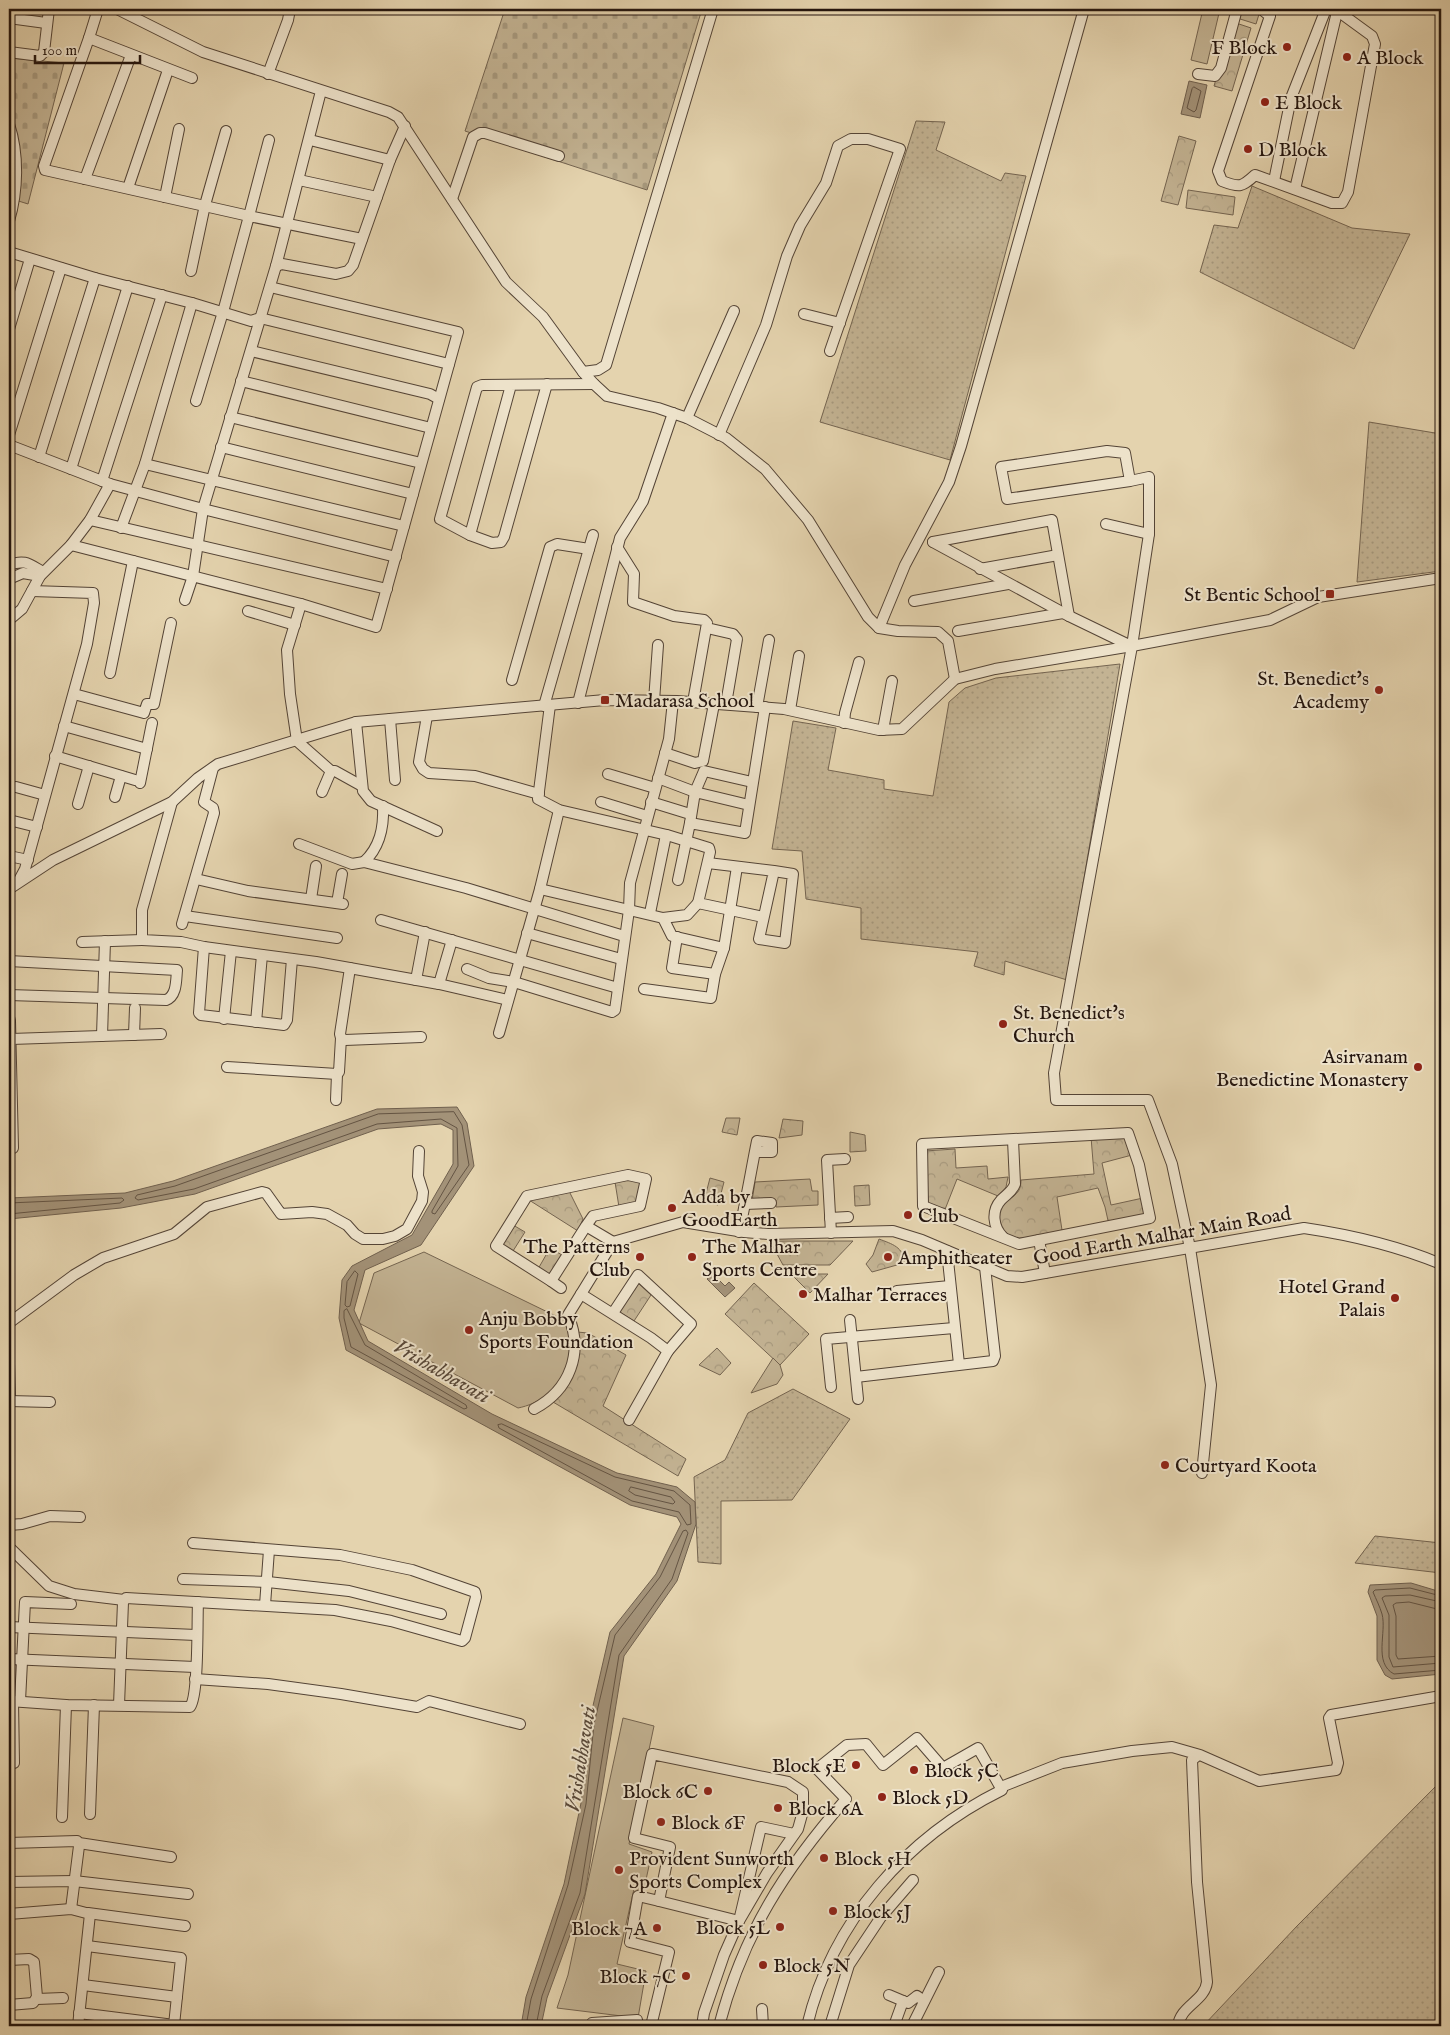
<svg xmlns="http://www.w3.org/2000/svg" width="1450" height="2035" font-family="'IM FELL English',serif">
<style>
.grass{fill:url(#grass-dots);stroke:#746450}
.forest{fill:url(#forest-crowns);stroke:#746450}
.cemetery{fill:url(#cemetery-stones);stroke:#746450}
.garden{fill:#c3b393;stroke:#746450}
.water{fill:#a39278;stroke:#70604e}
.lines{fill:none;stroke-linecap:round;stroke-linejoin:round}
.shore{stroke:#645443;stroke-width:1}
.stream{stroke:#70604e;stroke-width:2}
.minor-casing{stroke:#544436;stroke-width:12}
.minor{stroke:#ede2ca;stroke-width:10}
.poi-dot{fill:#8f2418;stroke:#ede2ca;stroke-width:2}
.labels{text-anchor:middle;stroke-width:4;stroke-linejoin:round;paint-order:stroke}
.poi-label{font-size:20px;fill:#24150e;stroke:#ede2ca;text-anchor:start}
.street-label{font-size:20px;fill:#24150e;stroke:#ede2ca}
.water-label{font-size:21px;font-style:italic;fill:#574738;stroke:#ede2ca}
</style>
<defs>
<pattern id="grass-dots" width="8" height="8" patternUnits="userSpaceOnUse" patternTransform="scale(1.25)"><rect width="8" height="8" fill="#c3b393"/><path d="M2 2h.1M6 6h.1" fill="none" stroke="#a7997e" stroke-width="1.8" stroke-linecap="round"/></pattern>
<pattern id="forest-crowns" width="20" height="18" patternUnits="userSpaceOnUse" patternTransform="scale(1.25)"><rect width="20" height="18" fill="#c3b393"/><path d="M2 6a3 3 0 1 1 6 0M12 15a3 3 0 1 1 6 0" fill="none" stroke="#a7997e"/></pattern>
<pattern id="cemetery-stones" width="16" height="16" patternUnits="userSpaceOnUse" patternTransform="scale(1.25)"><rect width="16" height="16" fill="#c3b393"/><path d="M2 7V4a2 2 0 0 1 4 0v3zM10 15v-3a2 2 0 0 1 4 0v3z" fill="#a7997e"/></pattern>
</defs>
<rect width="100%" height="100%" fill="#e4d3ae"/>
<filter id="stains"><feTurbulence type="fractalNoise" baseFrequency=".004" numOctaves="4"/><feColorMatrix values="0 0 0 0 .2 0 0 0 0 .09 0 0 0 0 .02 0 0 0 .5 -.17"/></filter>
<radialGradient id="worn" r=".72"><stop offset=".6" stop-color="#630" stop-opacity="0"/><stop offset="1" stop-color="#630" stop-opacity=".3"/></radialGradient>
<!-- grass -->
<g class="grass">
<path d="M916,121L945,122L936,150L1001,181L1005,173L1026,176L950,460L820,422Z"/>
<path d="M1252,186L1352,228L1410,234L1354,349L1200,272L1214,225L1238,228Z"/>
<path d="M1369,422L1441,434V571L1357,582Z"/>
<path d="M1120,664L1067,980L1005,961L1004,975L974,966L978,952L861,939V908L806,899L802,851L772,849L793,721L836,728L828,770L884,780V789L933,796L949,702L965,688L996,678Z"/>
<path d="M793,1389L850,1419L792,1500L721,1501V1564L698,1562L694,1477L725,1460L748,1413Z"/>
<path d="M1375,1536L1441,1543V1573L1355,1563Z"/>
<path d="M1441,1781V2026H1203L1297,1926Z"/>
</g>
<!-- forest -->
<g class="forest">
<path d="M1233,22L1251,28L1232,91L1214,86Z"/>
<path d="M1179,136L1196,141L1178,205L1161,201Z"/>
<path d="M1188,190L1235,197L1233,215L1186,208Z"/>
<path d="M726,1118H740L737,1135L722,1132Z"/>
<path d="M783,1119L803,1121L802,1135L779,1138Z"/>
<path d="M850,1132L865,1135L866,1151L850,1152Z"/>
<path d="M1126,1135L1132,1155L1102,1163L1111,1205L1143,1198L1147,1217L1109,1225L1105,1207L1098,1188L1057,1197L1062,1230C1046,1234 1009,1248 1001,1226C999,1219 998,1214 1001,1207C1007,1195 1021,1199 1021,1180L1094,1174L1091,1137Z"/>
<path d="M955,1149L956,1168L987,1166L988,1179L1008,1177L1006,1187L998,1196L957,1179L944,1212L927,1206L925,1151Z"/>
<path d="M710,1178L724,1182L718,1205L704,1201Z"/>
<path d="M632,1179L642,1184L637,1204L619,1207L615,1182Z"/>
<path d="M810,1179L812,1191H818V1205L776,1207V1200L752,1201L755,1182Z"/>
<path d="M869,1185L870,1205L855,1206L854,1186Z"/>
<path d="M569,1191L583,1219L578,1231L529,1200Z"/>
<path d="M513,1225L525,1232L513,1251L501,1244Z"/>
<path d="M879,1239C892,1244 904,1247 904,1263L872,1272L866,1264L873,1255Z"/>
<path d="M770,1241H853L830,1265H783Z"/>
<path d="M550,1248L562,1255L551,1276L538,1269Z"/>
<path d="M791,1274H828L810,1293Z"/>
<path d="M638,1283L651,1295L634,1321L618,1311Z"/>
<path d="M754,1283L809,1334L780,1365L725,1314Z"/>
<path d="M577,1332L588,1333L626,1355L603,1406L686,1459L678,1476L553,1402C575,1383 582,1359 577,1332Z"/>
<path d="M717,1348L731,1363L720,1375L699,1365Z"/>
</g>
<!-- cemetery -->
<g class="cemetery">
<path d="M505,9H702L647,190L465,131Z"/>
<path d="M9,58L64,63L28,204L9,198Z"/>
</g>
<!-- garden -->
<g class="garden">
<path d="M1203,9H1220L1207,64L1191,60Z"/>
<path d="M1240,9H1252L1260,11L1256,24L1237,18Z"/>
<path d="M424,1252L564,1320C581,1358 559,1400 518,1408L359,1323L374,1273Z"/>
<path d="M773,1358L780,1365L783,1375L777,1384L751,1393Z"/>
<path d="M623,1718L654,1726L629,1844L652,1852L644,1889H634L617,1964L646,1971L638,2018L557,2008L568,1975Z"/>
</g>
<!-- water -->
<g class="water">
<path d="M1189,81L1207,85L1200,118L1181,114Z"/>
<path d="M457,1107L467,1123L474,1166L421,1245L365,1270L354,1310L368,1341L492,1414L617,1473L677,1487L695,1502L696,1524L677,1581L624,1656L585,1894L547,1998L541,2026H521L526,1997L564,1884L581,1803L589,1723L610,1632L656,1574L681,1524L677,1517L630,1505L346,1350L339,1318L342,1280L352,1266L412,1235L453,1164V1130L441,1124L378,1129L195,1194L121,1208L9,1219V1198L125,1193L173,1181L377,1109Z"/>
<path d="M713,1274L725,1286L729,1282L735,1288L725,1297L707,1279Z"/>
<path d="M1411,1583L1441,1592V1674L1392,1679L1385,1675L1377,1660V1616L1368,1592L1370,1585Z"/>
</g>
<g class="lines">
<!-- shore -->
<g class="shore">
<path d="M1194,87L1201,91L1196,110L1194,112L1187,108L1192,89Z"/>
<path d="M454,1112L462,1125L469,1165L435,1214L432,1213V1211L458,1166L457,1128L441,1119L377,1124L194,1189L138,1200L135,1198L137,1195L175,1186L378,1114Z"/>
<path d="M9,1203L122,1198L124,1200L120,1203L9,1214"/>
<path d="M355,1271L358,1274L350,1306L347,1307L345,1305L347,1282Z"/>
<path d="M347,1309L365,1345L466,1405L467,1408L464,1409L351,1347L344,1318V1311Z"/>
<path d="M502,1424L615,1477L674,1491L690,1505L691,1524L687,1525L679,1512L632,1501L499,1428L498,1425Z"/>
<path d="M631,1487L671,1497L675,1502L673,1504L635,1495L629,1491Z"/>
<path d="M1441,1596L1410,1588L1375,1590L1373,1592C1376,1599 1380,1607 1382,1614C1387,1632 1373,1663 1394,1674L1441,1670"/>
<path d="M1441,1602L1410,1595L1385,1596L1382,1598L1389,1615V1657L1393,1667L1441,1663"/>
<path d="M1441,1610L1409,1602L1396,1603L1393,1605L1396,1616V1655L1398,1659L1441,1656"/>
<path d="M526,2026L531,1999L568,1885L586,1804L594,1724L615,1635L660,1577L683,1531L686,1530L688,1533L672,1579L619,1655L580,1893L542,1996L536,2026"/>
</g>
<!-- stream -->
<path class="stream" d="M1438,9L1441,20"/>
<defs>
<g id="minor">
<path d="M98,9L89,38L44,166L45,170L249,216L269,140"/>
<path d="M117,9L203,52L389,112L398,117L506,282L543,317L583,372L594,384L607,396L658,408L687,418L726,438L765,469L808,520L868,617L879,628L898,631L938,632L948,641L955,679"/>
<path d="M1261,9L1270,16L1218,171L1222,181C1240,188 1242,187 1255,175L1332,203H1342L1348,192L1375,44L1372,36L1335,9"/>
<path d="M9,18L46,23"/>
<path d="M89,38L192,78"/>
<path d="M9,52L40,56L44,52L49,9"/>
<path d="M268,74L288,20L290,9"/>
<path d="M1198,74L1215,76L1221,68L1237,9"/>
<path d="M9,124C19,154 18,191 9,221"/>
<path d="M310,140L390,160"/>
<path d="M85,179L131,55"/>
<path d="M299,180L377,197"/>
<path d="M1274,181L1291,98L1326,9"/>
<path d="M128,188L168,70"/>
<path d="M1295,189L1337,12"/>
<path d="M165,197L179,129"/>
<path d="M452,199L473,137L480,133H485L559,156"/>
<path d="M9,252L95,278L192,303L251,321L260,318L449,364"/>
<path d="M276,266L282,264L336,274L348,271L353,265L390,160L405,126"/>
<path d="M191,271L205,205L226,131"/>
<path d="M804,314L840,323"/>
<path d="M9,329L30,259"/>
<path d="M251,351L430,394L439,399"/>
<path d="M583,372L598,370L606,365L713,9"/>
<path d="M241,381L431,428"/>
<path d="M511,385L470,535L440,519L477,387L482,385L594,384"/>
<path d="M196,401L223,312L249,216L362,239"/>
<path d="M230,417L421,463"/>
<path d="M687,418L734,311"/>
<path d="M9,435L61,268"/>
<path d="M719,435L766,325L787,256L800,226L826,183L838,146L851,139H868L900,149L830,351"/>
<path d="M9,445L110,484L203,509L396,557"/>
<path d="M221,447L413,494"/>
<path d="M39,457L95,278"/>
<path d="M145,464L404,526"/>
<path d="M71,469L128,286"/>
<path d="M102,481L162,295"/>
<path d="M1130,481L1125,453L1107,451L1001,467L1007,499L1130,481L1149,477V534L1132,646L1054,1073L1056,1100H1148L1172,1164L1190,1248L1211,1385L1202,1473"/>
<path d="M90,520L387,589"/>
<path d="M1106,524L1149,534"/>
<path d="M121,528L145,464L192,303"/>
<path d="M470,535L492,543L501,542L504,537L547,384"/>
<path d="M933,542L1069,616L1131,646"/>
<path d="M933,542L1052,520L1069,616"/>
<path d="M71,545L301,604L376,627L458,332L270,287"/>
<path d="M617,547L634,574L633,602L674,616L704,620L707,623L693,702"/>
<path d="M9,565C25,559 29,564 43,572"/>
<path d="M980,569L1058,555"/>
<path d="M9,579L23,573L40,576"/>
<path d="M185,600L193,576L203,509L276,266L321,91"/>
<path d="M914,601L1008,584"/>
<path d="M301,604L287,650L290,694L297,741L331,771"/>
<path d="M248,611L295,625"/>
<path d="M9,620L22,609L40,576L71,545L90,520L110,484"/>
<path d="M707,628L733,634L737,639L726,704"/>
<path d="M879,628L905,565L949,482L961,446L1084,9"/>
<path d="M958,631L1063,613"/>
<path d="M110,673L133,561"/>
<path d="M512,680L550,547L557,544L589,549"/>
<path d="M74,694L144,713L147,704H154L171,623"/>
<path d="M654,701L658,645"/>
<path d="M578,703L620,538L643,501L673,413"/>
<path d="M550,705L538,799L559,810L667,835L709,848L710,852L698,903L763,917"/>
<path d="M544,706L593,535"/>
<path d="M757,707L769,640"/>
<path d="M790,710L799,656"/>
<path d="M427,716L419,762L423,769L429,773L475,776L539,794"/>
<path d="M390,719L395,780"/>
<path d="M356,722L363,791L371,801L437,831"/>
<path d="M844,723L845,713L859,662"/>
<path d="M64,726L147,749"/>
<path d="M883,730L892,681"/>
<path d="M665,753L695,763L703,761L714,704"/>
<path d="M55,756L135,780"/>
<path d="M608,774L655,788"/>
<path d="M658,778L695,792L704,771L752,782"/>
<path d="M140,783L152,723"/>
<path d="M16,787L45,795"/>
<path d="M322,792L331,771H335L362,786"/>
<path d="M115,797L121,776"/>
<path d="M172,802L142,910V940L181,942L204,947L316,962L439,984L508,1000"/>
<path d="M601,802L647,816"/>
<path d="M651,802L690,814"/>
<path d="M78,804L89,766"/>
<path d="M9,820L37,827"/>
<path d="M690,823L695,792L749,805"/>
<path d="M299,844L352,864L364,862L466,888L624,936"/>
<path d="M9,856L28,860"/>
<path d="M364,862C380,847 384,828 383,806"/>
<path d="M708,863L774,871L759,939L785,943L793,874L774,871"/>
<path d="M196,879L248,891L343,904"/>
<path d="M678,880L690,823L745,833L765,707"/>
<path d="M18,882L25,869L87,644L94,603L93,593L32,591"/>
<path d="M9,889L53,860L172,802L198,778L218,764L356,722L605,700L677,701L784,709L879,730L902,729L955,679L995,669L1132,646L1270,620L1318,597L1441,578"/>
<path d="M540,889L663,918L687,915L698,903"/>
<path d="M311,899L316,866"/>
<path d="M337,903L342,874"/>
<path d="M650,913L666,835"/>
<path d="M185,916L337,938"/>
<path d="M663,918L672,936L724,948"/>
<path d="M381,920L618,988"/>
<path d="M182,924L214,813L213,808L204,802L213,768"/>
<path d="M527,933L621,959"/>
<path d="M677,937L672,968L715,974"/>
<path d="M82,942L142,940"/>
<path d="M204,947L199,1013L201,1015L284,1025L287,1020L292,959"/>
<path d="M9,961L177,970C176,980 177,996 166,1000L9,995"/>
<path d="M350,968L340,1034L341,1038L345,1040L421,1037"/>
<path d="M467,969L489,978L514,982L612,1012L615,1010L629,910L630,883L669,739L673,701"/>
<path d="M416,980L425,932"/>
<path d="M439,984L452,940"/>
<path d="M644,989L711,998L715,974L724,948L737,867"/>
<path d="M9,1017L10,1021L13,1148"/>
<path d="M224,1019L231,951"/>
<path d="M256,1022L262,955"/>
<path d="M499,1033L540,889L559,810"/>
<path d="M134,1035L135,1008"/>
<path d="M102,1036L105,941"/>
<path d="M11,1039L161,1034"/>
<path d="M227,1067L337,1074L339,1072L341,1038"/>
<path d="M336,1100L337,1074"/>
<path d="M1128,1133L1139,1165L1150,1218L1019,1244L923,1206L922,1144Z"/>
<path d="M745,1204L771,1203"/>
<path d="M830,1218L848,1217"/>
<path d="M586,1226L551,1281L496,1246L527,1196L628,1175L646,1179L640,1206L593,1216L586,1226L613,1242"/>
<path d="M739,1232C746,1201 751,1171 757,1141L772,1143V1152H755"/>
<path d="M831,1233L827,1160L845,1159"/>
<path d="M1003,1237C993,1227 991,1211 1001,1200C1007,1194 1012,1192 1015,1184L1013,1140"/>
<path d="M1039,1240L1045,1273"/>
<path d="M947,1251L959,1364"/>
<path d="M551,1281L561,1288"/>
<path d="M897,1291L950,1286"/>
<path d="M581,1294L651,1338L668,1351L629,1420"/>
<path d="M613,1313L638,1275L691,1324L668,1351"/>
<path d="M850,1320L858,1399"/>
<path d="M9,1323L74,1275L103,1258L174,1234L207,1207L262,1192L266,1193L281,1214L312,1212L327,1214L347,1225L355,1234L363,1239H383L395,1236L407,1229L422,1201L423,1192L418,1176L419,1151"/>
<path d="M9,1364L10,1401"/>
<path d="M856,1377L993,1361L995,1356L985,1267"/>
<path d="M831,1387L826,1339L954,1328"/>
<path d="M9,1401L50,1402"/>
<path d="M534,1409C570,1390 584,1352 568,1315L613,1242L683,1222L744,1232L768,1234L893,1231L922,1240L1007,1276L1022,1277L1304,1228C1351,1235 1398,1246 1441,1264"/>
<path d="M9,1525L22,1524L50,1516L80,1517"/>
<path d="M9,1547L49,1586L74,1594L124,1600"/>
<path d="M183,1579L268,1582L349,1591L441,1614"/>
<path d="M265,1605L269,1550"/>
<path d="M9,1627L196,1635"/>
<path d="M9,1659L195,1667"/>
<path d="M195,1679L268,1684L341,1694L417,1707L429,1701L520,1724"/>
<path d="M9,1701L66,1705L190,1707C199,1695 197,1621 198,1602"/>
<path d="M13,1701L14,1763"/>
<path d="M20,1701L25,1602L71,1604"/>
<path d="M119,1705L123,1602L126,1598L335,1610L391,1621L462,1641L465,1638L476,1597L475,1592L412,1570L340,1555L193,1543"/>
<path d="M1001,1787L1062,1763L1132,1751L1172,1747L1200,1755L1259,1781L1336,1770L1338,1763L1329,1718L1331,1715L1441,1696"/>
<path d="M90,1814L94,1705"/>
<path d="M62,1817L66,1705"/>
<path d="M9,1843L77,1841L79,1846L71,1909"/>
<path d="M79,1843L171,1857"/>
<path d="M9,1882L74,1881L188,1894"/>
<path d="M659,1901L739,1921L761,1827L794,1834"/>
<path d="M88,1913L185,1926"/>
<path d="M9,1914L71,1909L90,1914L78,2026"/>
<path d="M9,1960L29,1959L34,1962L37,1997L33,2003L9,2005"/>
<path d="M83,1985L177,1997"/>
<path d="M889,1995L908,2003L917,1996L924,2001"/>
<path d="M37,1999L63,1998"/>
<path d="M762,2009L763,2026"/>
<path d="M79,2013L174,2025L181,1958L87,1946"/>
<path d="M592,2026V2023L637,2020L638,2026"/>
<path d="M651,2026L669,1952L630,1942L638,1896L659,1901L670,1847L634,1838L652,1754L788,1782L803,1792V1811L798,1829L767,1873L739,1921L724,1955L704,2013L702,2026"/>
<path d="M719,2026C743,1934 784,1870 846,1799L817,1769L847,1745L866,1744L883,1765L917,1738L943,1768L978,1748L1002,1790C907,1837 832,1921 807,2026"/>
<path d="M830,2026L849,1965L881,1917L913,1880"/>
<path d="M894,2026L903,2001"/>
<path d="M912,2026L939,1972"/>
<path d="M1178,2026C1180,2006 1205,2001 1207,1982L1197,1882L1192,1760L1197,1756"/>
</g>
</defs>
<!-- minor casing -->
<use href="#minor" class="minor-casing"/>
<!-- minor -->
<use href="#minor" class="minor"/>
</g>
<!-- markers -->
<g class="poi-dot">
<circle cx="1287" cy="47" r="5"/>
<circle cx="1347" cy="57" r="5"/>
<circle cx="1265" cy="102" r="5"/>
<circle cx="1248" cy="149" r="5"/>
<rect x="1325" y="589" width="10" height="10" rx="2.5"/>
<circle cx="1379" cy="690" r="5"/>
<rect x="600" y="695" width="10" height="10" rx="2.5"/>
<circle cx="1003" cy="1024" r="5"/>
<circle cx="1418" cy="1067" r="5"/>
<circle cx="672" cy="1208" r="5"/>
<circle cx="908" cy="1215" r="5"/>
<circle cx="640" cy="1257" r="5"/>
<circle cx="692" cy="1257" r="5"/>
<circle cx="888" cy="1257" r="5"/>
<circle cx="803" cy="1294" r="5"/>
<circle cx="1395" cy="1298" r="5"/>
<circle cx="469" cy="1330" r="5"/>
<circle cx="1165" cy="1465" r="5"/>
<circle cx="856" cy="1765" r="5"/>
<circle cx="914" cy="1770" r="5"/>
<circle cx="708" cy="1791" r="5"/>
<circle cx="882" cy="1797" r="5"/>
<circle cx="778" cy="1808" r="5"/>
<circle cx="661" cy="1822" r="5"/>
<circle cx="824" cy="1858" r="5"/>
<circle cx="619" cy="1870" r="5"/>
<circle cx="833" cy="1911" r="5"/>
<circle cx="780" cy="1927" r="5"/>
<circle cx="657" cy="1928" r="5"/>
<circle cx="763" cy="1965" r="5"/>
<circle cx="686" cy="1976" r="5"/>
</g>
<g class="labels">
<!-- poi labels -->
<g class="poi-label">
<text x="1277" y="54" text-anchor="end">F Block</text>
<text x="1357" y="64">A Block</text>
<text x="1275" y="109">E Block</text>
<text x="1258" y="156">D Block</text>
<text x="1320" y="601" text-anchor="end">St Bentic School</text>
<text x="1369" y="685" text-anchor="end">St. Benedict's<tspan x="1369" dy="23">Academy</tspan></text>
<text x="615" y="707">Madarasa School</text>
<text x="1013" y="1019">St. Benedict's<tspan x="1013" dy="23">Church</tspan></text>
<text x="1408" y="1063" text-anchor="end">Asirvanam<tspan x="1408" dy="23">Benedictine Monastery</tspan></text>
<text x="682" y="1203">Adda by<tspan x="682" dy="23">GoodEarth</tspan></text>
<text x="918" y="1222">Club</text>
<text x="630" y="1253" text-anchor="end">The Patterns<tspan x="630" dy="23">Club</tspan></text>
<text x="702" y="1253">The Malhar<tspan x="702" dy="23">Sports Centre</tspan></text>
<text x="898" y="1264">Amphitheater</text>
<text x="1385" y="1293" text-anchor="end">Hotel Grand<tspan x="1385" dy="23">Palais</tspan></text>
<text x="813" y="1301">Malhar Terraces</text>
<text x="479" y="1325">Anju Bobby<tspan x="479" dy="23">Sports Foundation</tspan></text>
<text x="1175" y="1472">Courtyard Koota</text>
<text x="846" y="1772" text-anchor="end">Block 5E</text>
<text x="924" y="1777">Block 5C</text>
<text x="698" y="1798" text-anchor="end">Block 6C</text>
<text x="892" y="1804">Block 5D</text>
<text x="788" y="1815">Block 6A</text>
<text x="671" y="1829">Block 6F</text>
<text x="629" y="1865">Provident Sunworth<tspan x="629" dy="23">Sports Complex</tspan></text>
<text x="834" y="1865">Block 5H</text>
<text x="843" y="1918">Block 5J</text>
<text x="770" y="1934" text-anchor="end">Block 5L</text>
<text x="647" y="1935" text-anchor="end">Block 7A</text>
<text x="773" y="1972">Block 5N</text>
<text x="676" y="1983" text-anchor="end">Block 7C</text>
</g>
<!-- street labels -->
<g class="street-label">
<text transform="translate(1162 1235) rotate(-10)" y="7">Good Earth Malhar Main Road</text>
</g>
<!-- water labels -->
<g class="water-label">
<text transform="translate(442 1371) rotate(30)" y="7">Vrishabhavati</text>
<text transform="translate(580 1759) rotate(-81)" y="7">Vrishabhavati</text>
</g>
</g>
<!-- margin -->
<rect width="1450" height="2035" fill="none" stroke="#e4d3ae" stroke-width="30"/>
<rect x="10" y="10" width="1430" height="2015" fill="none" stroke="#24150e" stroke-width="2.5"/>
<rect x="15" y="15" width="1420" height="2005" fill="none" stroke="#24150e"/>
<!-- scale -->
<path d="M35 55v8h105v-8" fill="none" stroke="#24150e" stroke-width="2.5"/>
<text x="42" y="55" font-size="15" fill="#24150e" stroke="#ede2ca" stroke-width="4" paint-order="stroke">100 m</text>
<rect width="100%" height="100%" filter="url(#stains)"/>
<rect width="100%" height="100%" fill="url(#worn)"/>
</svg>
